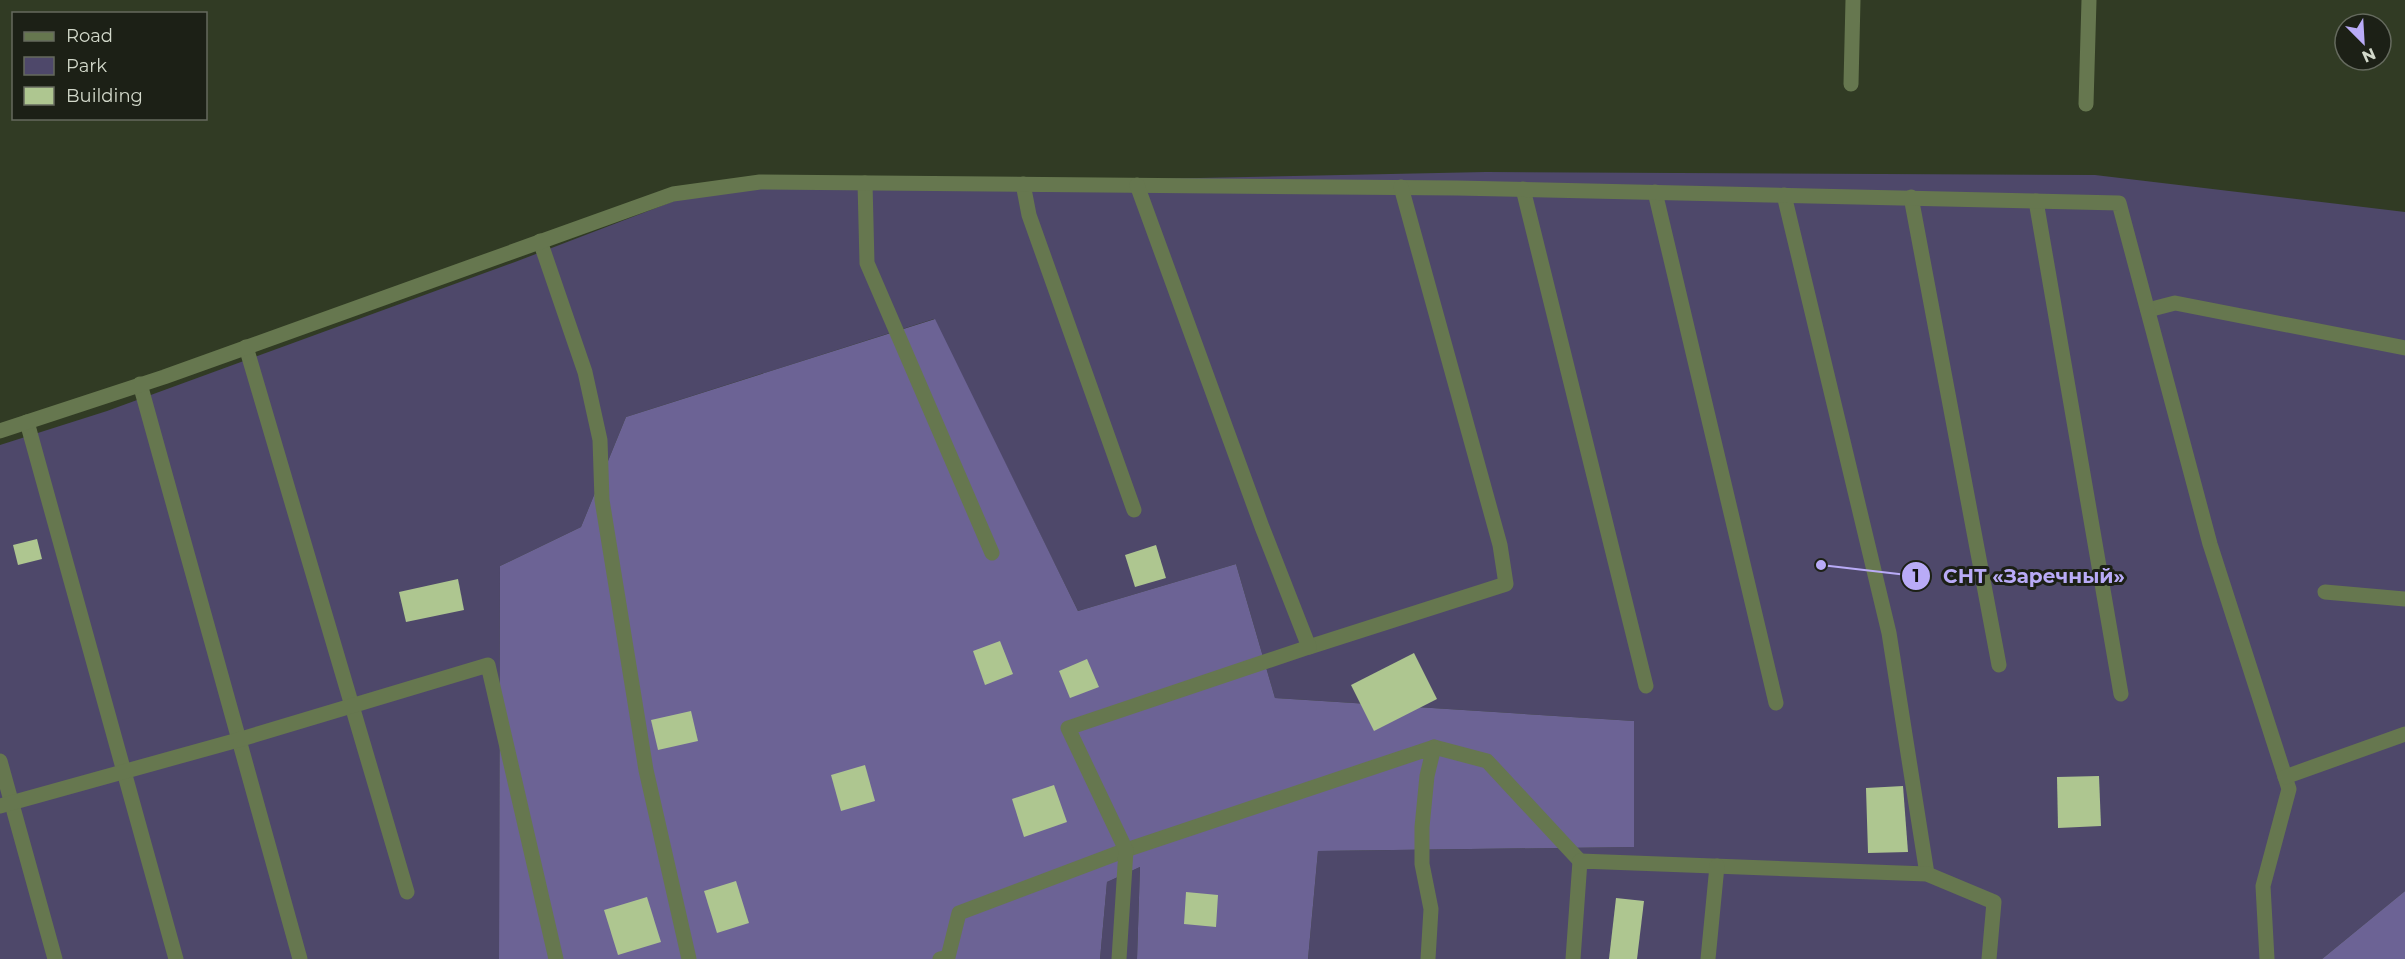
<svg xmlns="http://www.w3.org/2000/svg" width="2405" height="959" font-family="Montserrat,sans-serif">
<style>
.green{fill:#4e486a}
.forest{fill:#6c6395}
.building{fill:#aec690}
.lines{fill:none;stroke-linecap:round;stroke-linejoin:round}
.minor{stroke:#66774f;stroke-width:15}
.leader{fill:none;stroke:#b9abf7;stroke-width:2}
.callout-dot{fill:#b9abf7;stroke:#1c2016;stroke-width:2}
.mark-label{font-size:18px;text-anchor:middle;font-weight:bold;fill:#111}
.callout-label{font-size:20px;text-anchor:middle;font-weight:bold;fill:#b9abf7;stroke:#1c2016;stroke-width:6;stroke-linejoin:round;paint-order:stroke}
</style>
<rect width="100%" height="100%" fill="#313b24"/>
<!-- green -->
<g class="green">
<path d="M1486,172L2095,175L2405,212V891L2322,959H1308L1318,851L1633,847L1634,721L1275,698L1236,564L1078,611L934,319L626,417L581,527L500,566L499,959H0V445L107,411L515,262L708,188Z"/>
<path d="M1140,867L1137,959H1100L1107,882Z"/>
</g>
<!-- forest -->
<g class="forest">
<path d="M935,319L1078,611L1236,564L1275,698L1634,721V847L1318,851L1308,959H1137L1140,867L1107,882L1100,959H499L500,566L581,527L626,417Z"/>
<path d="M2405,891V959H2322Z"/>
</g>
<!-- building -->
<g class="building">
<path d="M37,539L42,559L18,565L13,545Z"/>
<path d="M1156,545L1166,578L1135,587L1125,555Z"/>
<path d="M458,579L464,610L406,622L399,592Z"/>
<path d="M1000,641L1013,674L985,685L973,651Z"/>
<path d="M1414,653L1437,699L1374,731L1351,685Z"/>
<path d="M1087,659L1099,687L1070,698L1059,671Z"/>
<path d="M691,711L698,741L658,750L651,720Z"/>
<path d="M865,765L875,801L841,811L831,775Z"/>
<path d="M2099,776L2101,826L2058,828L2057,777Z"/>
<path d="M1054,785L1067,822L1024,837L1012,799Z"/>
<path d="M1903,786L1908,852L1868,853L1866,788Z"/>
<path d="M736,881L749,923L717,933L704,891Z"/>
<path d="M1186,892L1218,895L1216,927L1184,924Z"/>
<path d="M647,897L661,942L618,955L604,910Z"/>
<path d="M1616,898L1644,901L1637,959H1609Z"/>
</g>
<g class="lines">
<!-- minor -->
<g class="minor">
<path d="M1851,84L1853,0"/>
<path d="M2086,104L2089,0"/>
<path d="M865,183L867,263L992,553"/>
<path d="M1023,184L1029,215L1134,510"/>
<path d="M1523,189L1646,686"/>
<path d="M1655,192L1776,703"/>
<path d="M1784,195L1889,633L1927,874"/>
<path d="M1911,197L1999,665"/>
<path d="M2036,201L2121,694"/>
<path d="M540,241L585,372L600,440L602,500L646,770L689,959"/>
<path d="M2148,310L2175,303L2405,348"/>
<path d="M246,347L407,892"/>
<path d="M140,384L300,959"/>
<path d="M27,422L176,959"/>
<path d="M0,431L164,377L673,194L760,182L1457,188L2119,203L2210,544L2289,789L2263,886L2267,959"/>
<path d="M2325,592L2405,599"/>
<path d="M1309,647L1506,584L1500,545L1401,187"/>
<path d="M1434,747L1487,761L1580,861"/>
<path d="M0,761L55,959"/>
<path d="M2285,777L2405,734"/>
<path d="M0,806L238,740L488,665L556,959"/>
<path d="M940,959L948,957L959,913L1126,850L1434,747L1427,776L1422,827V864L1431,909L1428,959"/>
<path d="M1119,959L1126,850L1068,728L1309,647L1262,527L1137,185"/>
<path d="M1573,959L1580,861L1927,874L1994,902L1989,959"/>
<path d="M1708,959L1717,866"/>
</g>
</g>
<!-- callouts -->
<path class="leader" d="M1821 565L1916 576"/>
<g class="callout-dot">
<circle cx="1821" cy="565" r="6"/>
<circle cx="1916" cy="576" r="15"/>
</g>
<g class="mark-label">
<text x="1916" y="582">1</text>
</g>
<g class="callout-label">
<text x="2034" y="583">СНТ «Заречный»</text>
</g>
<!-- legend -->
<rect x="12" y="12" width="195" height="108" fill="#1c2016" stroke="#656a5e" stroke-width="1.5"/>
<rect x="24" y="32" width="30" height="9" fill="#66774f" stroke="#656a5e" stroke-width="1.5"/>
<text x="66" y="42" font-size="18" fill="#d2d8ca">Road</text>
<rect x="24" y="57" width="30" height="18" fill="#4e486a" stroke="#656a5e" stroke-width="1.5"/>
<text x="66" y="72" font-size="18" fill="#d2d8ca">Park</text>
<rect x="24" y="87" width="30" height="18" fill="#aec690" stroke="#656a5e" stroke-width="1.5"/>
<text x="66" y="102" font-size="18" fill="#d2d8ca">Building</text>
<!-- north arrow -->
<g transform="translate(2363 42) rotate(156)"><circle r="28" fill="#1c2016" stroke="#656a5e" stroke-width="1.5"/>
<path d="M0-4.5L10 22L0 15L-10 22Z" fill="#b9abf7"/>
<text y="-9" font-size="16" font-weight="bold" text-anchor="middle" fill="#d2d8ca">N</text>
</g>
</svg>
